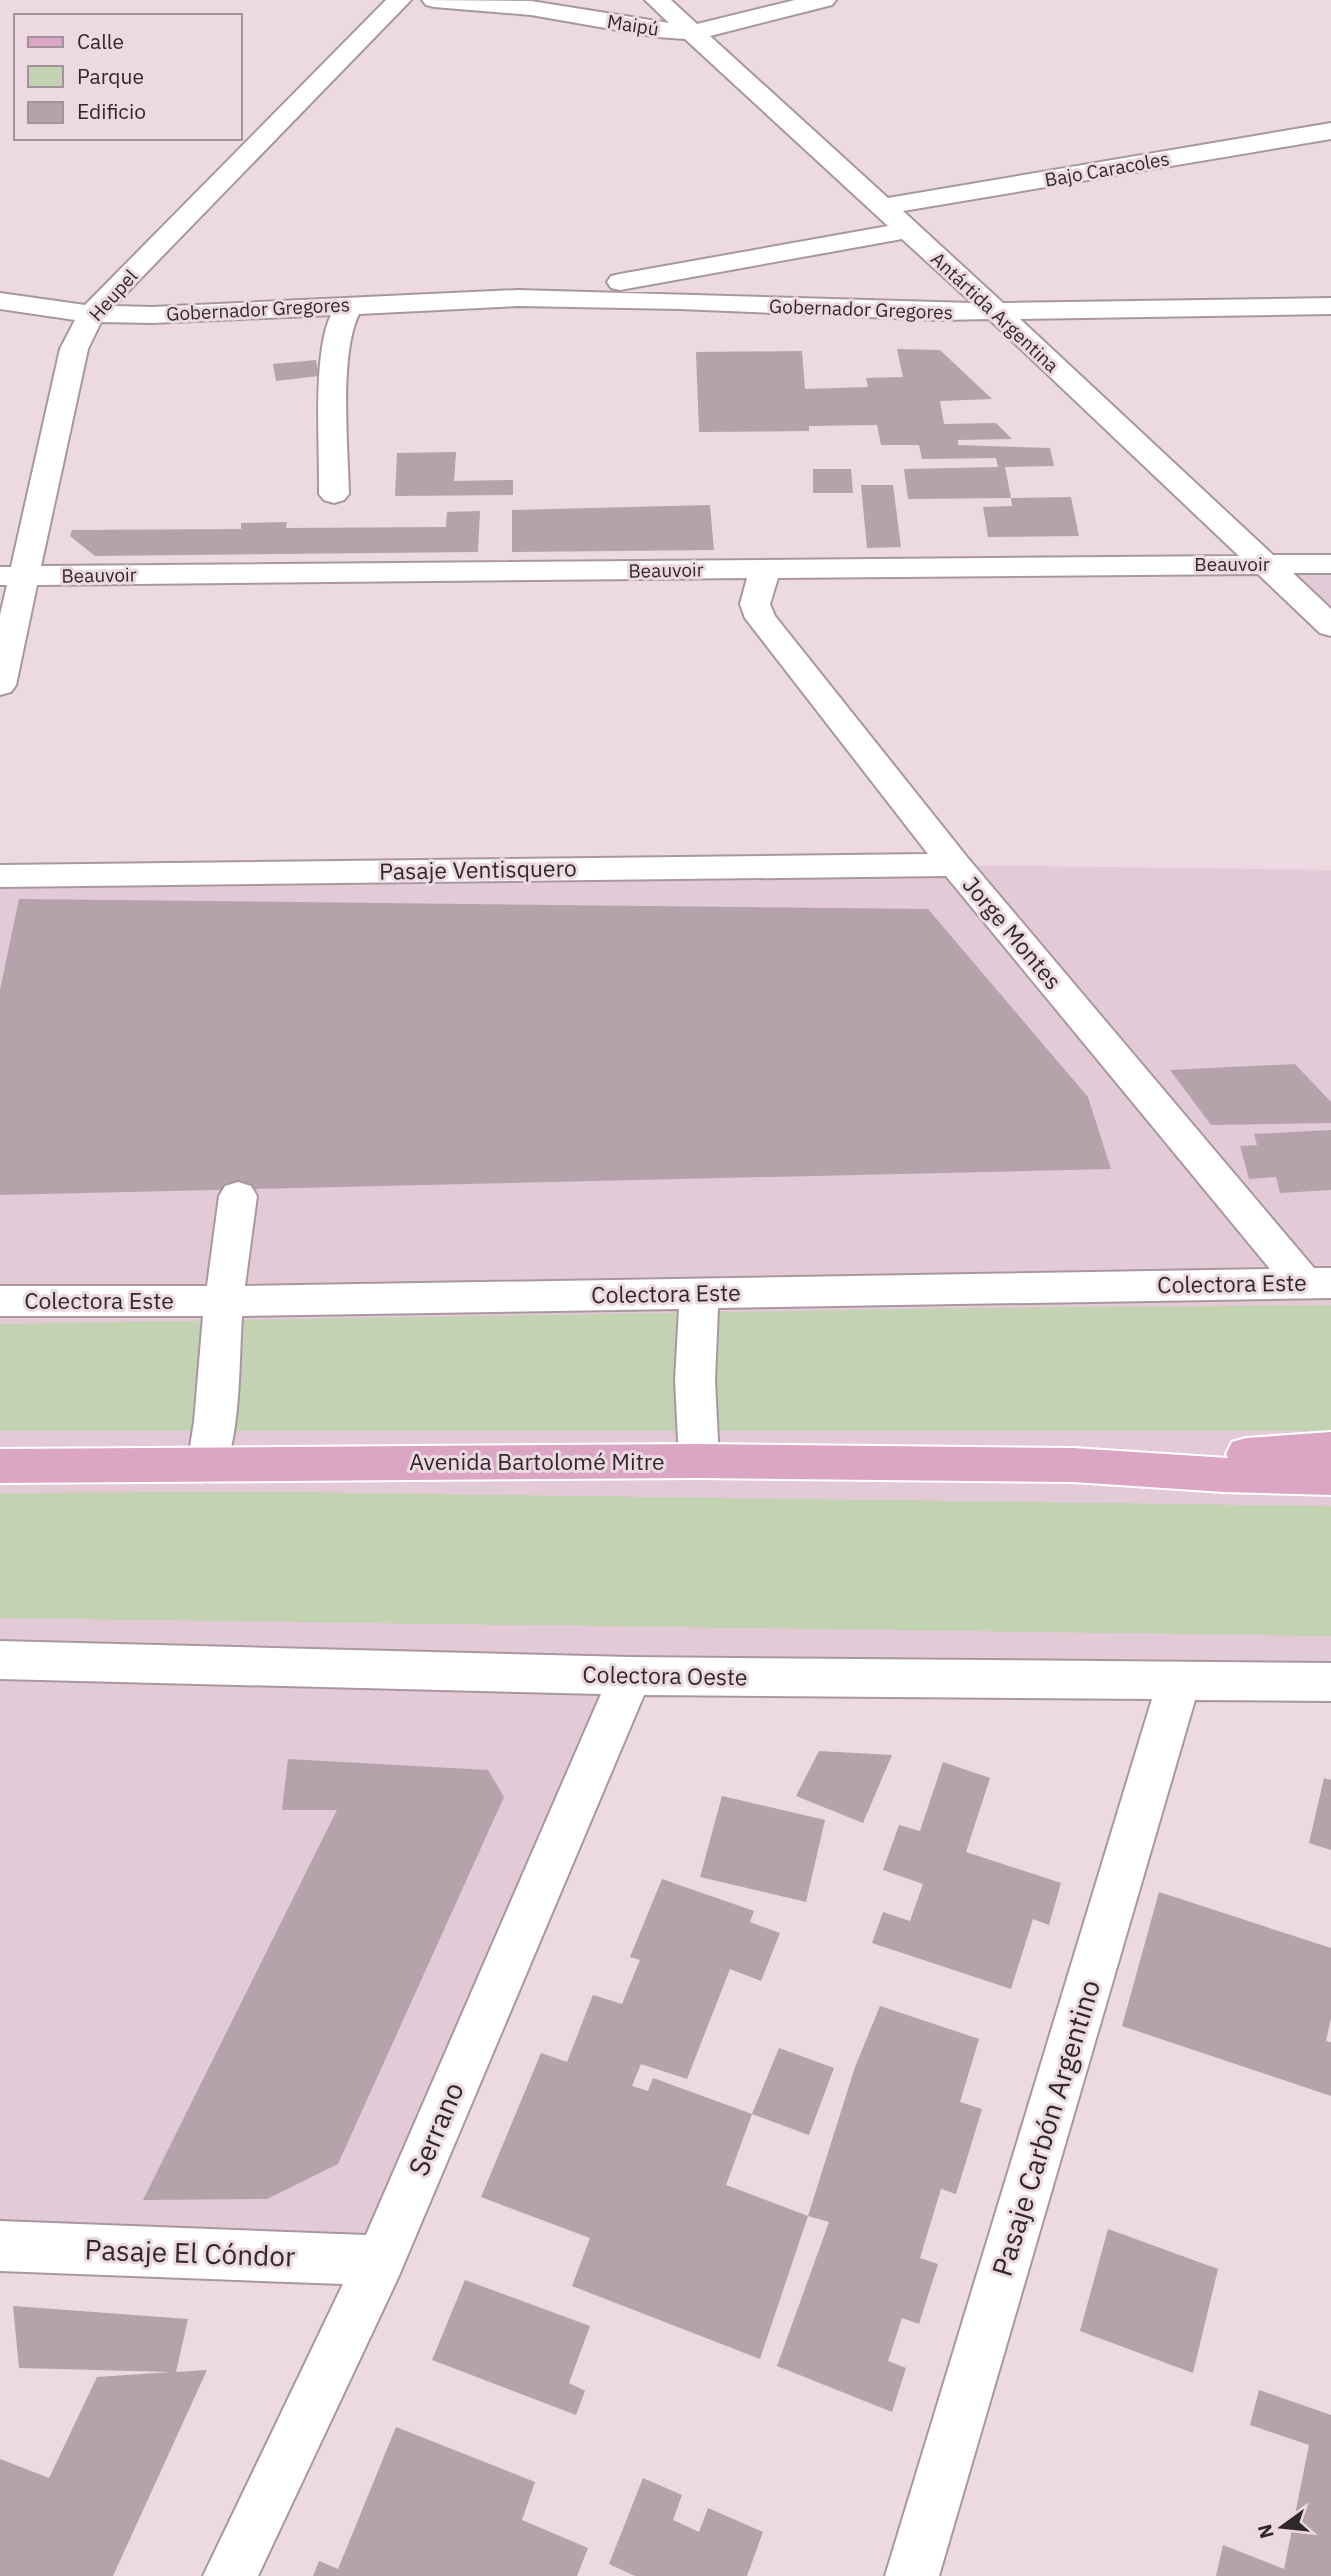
<svg xmlns="http://www.w3.org/2000/svg" width="1331" height="2576" font-family="'IBM Plex Sans',sans-serif">
<style>
.built{fill:#e3cad7}
.green{fill:#c2d2b3}
.building{fill:#b4a3ab}
.lines{fill:none;stroke-linecap:round;stroke-linejoin:round}
.minor-casing{stroke:#a997a0;stroke-width:4}
.major-casing{stroke:#fff;stroke-width:4}
.minor{fill:#fff;fill-rule:evenodd}
.major{fill:#daa6c4;fill-rule:evenodd}
.labels{text-anchor:middle;stroke-width:6;stroke-linejoin:round;paint-order:stroke}
.far-street-label{font-size:19px;fill:#30292c;stroke:#ecd9e2}
.street-label{font-size:23px;fill:#30292c;stroke:#ecd9e2}
.near-street-label{font-size:28px;fill:#30292c;stroke:#ecd9e2}
</style>
<rect width="100%" height="100%" fill="#ecd9e2"/>
<!-- built -->
<g class="built">
<path d="M1263,564H1331V626Z"/>
<path d="M955,865L1331,870V1682L630,1676L380,2260L0,2246V876Z"/>
</g>
<!-- green -->
<g class="green">
<path d="M1331,1305V1431H0V1324L968,1308Z"/>
<path d="M285,1492L1331,1506V1636L0,1618V1493Z"/>
</g>
<!-- building -->
<g class="building">
<path d="M897,349L940,350L992,399L940,401L944,424L996,423L1012,439L958,440V445L1050,448L1054,466L1005,467L1011,498L908,499L904,469L998,467L996,458L922,459L919,445H881L877,425L809,426V431L699,432L696,352L802,351L805,389L868,387L866,378L903,377Z"/>
<path d="M316,360L319,376L276,381L273,364Z"/>
<path d="M456,452L454,481L513,480V495L395,496L397,453Z"/>
<path d="M813,469H851L853,493H813Z"/>
<path d="M861,485H893L901,547L867,548Z"/>
<path d="M1071,497L1079,536L988,537L983,507L1012,506L1011,498Z"/>
<path d="M710,505L714,550L512,552V510Z"/>
<path d="M480,511L478,552L95,556L70,536L72,530L241,529V523L287,522L286,528L446,527L447,512Z"/>
<path d="M19,899L928,909L1088,1097L1111,1169L0,1195V990Z"/>
<path d="M1295,1064L1331,1102V1123L1211,1125L1170,1070Z"/>
<path d="M1331,1130V1190L1280,1193L1276,1177L1249,1179L1240,1146L1257,1145L1254,1134Z"/>
<path d="M819,1751L892,1755L863,1823L796,1796Z"/>
<path d="M288,1759L488,1770L504,1797L338,2164L267,2199L143,2200L337,1810H282Z"/>
<path d="M943,1762L990,1778L966,1852L1061,1883L1049,1925L1033,1919L1011,1989L872,1943L883,1912L910,1921L923,1884L883,1870L899,1825L920,1831Z"/>
<path d="M1324,1778L1331,1780V1850L1309,1843Z"/>
<path d="M722,1796L825,1820L806,1902L700,1877Z"/>
<path d="M662,1879L754,1911L750,1922L780,1933L761,1981L730,1969L687,2079L641,2064L632,2086L648,2091L653,2078L752,2114L779,2048L834,2068L809,2135L752,2114L726,2185L808,2216L760,2359L572,2286L590,2238L481,2197L541,2053L567,2062L593,1995L622,2004L640,1960L630,1957Z"/>
<path d="M1159,1892L1331,1948V2018L1326,2041L1331,2042V2096L1122,2026Z"/>
<path d="M880,2006L979,2039L960,2102L982,2109L956,2194L941,2189L920,2258L938,2264L919,2324L902,2318L888,2361L906,2368L892,2412L777,2366L829,2222L808,2216L855,2067Z"/>
<path d="M1108,2229L1218,2269L1193,2373L1080,2331Z"/>
<path d="M465,2280L590,2326L569,2383L585,2391L576,2415L432,2360Z"/>
<path d="M13,2306L188,2319L176,2372L207,2370L113,2576H0V2459L49,2478L97,2377L171,2372L19,2368Z"/>
<path d="M1259,2390L1331,2415V2576H1216L1223,2545L1284,2569L1309,2445L1250,2425Z"/>
<path d="M396,2427L535,2482L522,2520L588,2548L577,2576H313L319,2561L338,2569Z"/>
<path d="M643,2478L682,2495L673,2520L699,2532L708,2508L763,2532L747,2576H635L609,2564Z"/>
</g>
<g class="lines">
<defs>
<g id="minor">
<path d="M386,0H411L114,306L152,307L518,290L972,303L902,239L620,290L611,288L607,282L611,276L620,274L888,226L685,39L657,37L531,15L434,7L426,5L422,0L531,1L669,23L645,0H671L697,24L795,0H836L832,5L710,36L888,198L1331,123V139L903,211L1003,303L1331,298V314L1020,319L1273,555H1331V573H1293L1331,609V636L1320,633L1258,574L778,578L770,604L775,616L967,857L1314,1268H1331V1298L718,1308L715,1380L719,1461L713,1473L699,1478L685,1473L679,1461L675,1380L679,1309L242,1316C239,1360 241,1439 221,1477L207,1482L193,1477L187,1465L194,1422L203,1316H0V1286H207L219,1196L225,1186L238,1182L251,1186L257,1196L245,1286L1270,1269L946,876L0,887V865L928,854L745,618L740,604L747,578L37,585L16,685L11,692L0,695V615L7,585H0V567H11L60,349L75,320L0,309V293L85,305ZM518,306L680,309L940,320L989,319L1239,556L41,566L88,349L101,322L152,323L331,315C312,354 320,448 319,494L324,500L334,503L344,500L349,494C348,446 339,354 359,314Z"/>
<path d="M0,1641L630,1657L1331,1663V1701L1195,1700L939,2576H885L1152,1699L644,1695L398,2278L258,2576H203L343,2284L0,2271V2221L366,2235L601,1694L0,1679Z"/>
</g>
<path id="major" d="M1331,1432V1495L1224,1492L1073,1482L699,1478L0,1483V1449L699,1444L1073,1448L1228,1458L1226,1454L1232,1442L1246,1438Z"/>
</defs>
<!-- minor casing -->
<use href="#minor" class="minor-casing"/>
<!-- major casing -->
<use href="#major" class="major-casing"/>
<!-- minor -->
<use href="#minor" class="minor"/>
<!-- major -->
<use href="#major" class="major"/>
</g>
<g class="labels">
<!-- far-street labels -->
<g class="far-street-label">
<text transform="translate(633 25) rotate(9)" y="7">Maipú</text>
<text transform="translate(1107 169) rotate(-10)" y="7">Bajo Caracoles</text>
<text transform="translate(113 295) rotate(-48)" y="7">Heupel</text>
<text transform="translate(258 309) rotate(-3)" y="7">Gobernador Gregores</text>
<text transform="translate(861 309) rotate(2)" y="7">Gobernador Gregores</text>
<text transform="translate(995 312) rotate(43)" y="7">Antártida Argentina</text>
<text x="1232" y="571">Beauvoir</text>
<text transform="translate(666 570) rotate(-1)" y="7">Beauvoir</text>
<text transform="translate(99 575) rotate(-1)" y="7">Beauvoir</text>
</g>
<!-- street labels -->
<g class="street-label">
<text transform="translate(478 870) rotate(-1)" y="8">Pasaje Ventisquero</text>
<text transform="translate(1012 933) rotate(50)" y="8">Jorge Montes</text>
<text transform="translate(1232 1284) rotate(-1)" y="8">Colectora Este</text>
<text transform="translate(666 1294) rotate(-1)" y="8">Colectora Este</text>
<text x="99" y="1309">Colectora Este</text>
<text x="537" y="1470">Avenida Bartolomé Mitre</text>
<text transform="translate(665 1676) rotate(1)" y="8">Colectora Oeste</text>
</g>
<!-- near-street labels -->
<g class="near-street-label">
<text transform="translate(1046 2128) rotate(-73)" y="10">Pasaje Carbón Argentino</text>
<text transform="translate(436 2129) rotate(-67)" y="10">Serrano</text>
<text transform="translate(190 2253) rotate(2)" y="10">Pasaje El Cóndor</text>
</g>
</g>
<!-- legend -->
<rect x="14" y="14" width="228" height="126" fill="#ecd9e2" stroke="#a19399" stroke-width="2"/>
<rect x="28" y="37" width="35" height="10" fill="#daa6c4" stroke="#a19399" stroke-width="2"/>
<text x="77" y="49" font-size="21" fill="#30292c">Calle</text>
<rect x="28" y="66" width="35" height="21" fill="#c2d2b3" stroke="#a19399" stroke-width="2"/>
<text x="77" y="84" font-size="21" fill="#30292c">Parque</text>
<rect x="28" y="102" width="35" height="21" fill="#b4a3ab" stroke="#a19399" stroke-width="2"/>
<text x="77" y="119" font-size="21" fill="#30292c">Edificio</text>
<!-- north arrow -->
<g transform="translate(1282 2527) rotate(255)" stroke="#ecd9e2" stroke-width="5" paint-order="stroke">
<path d="M0-5L12 26L0 18L-12 26Z" fill="#30292c"/>
<text y="-10" font-size="19" font-weight="bold" text-anchor="middle" fill="#30292c">N</text>
</g>
</svg>
